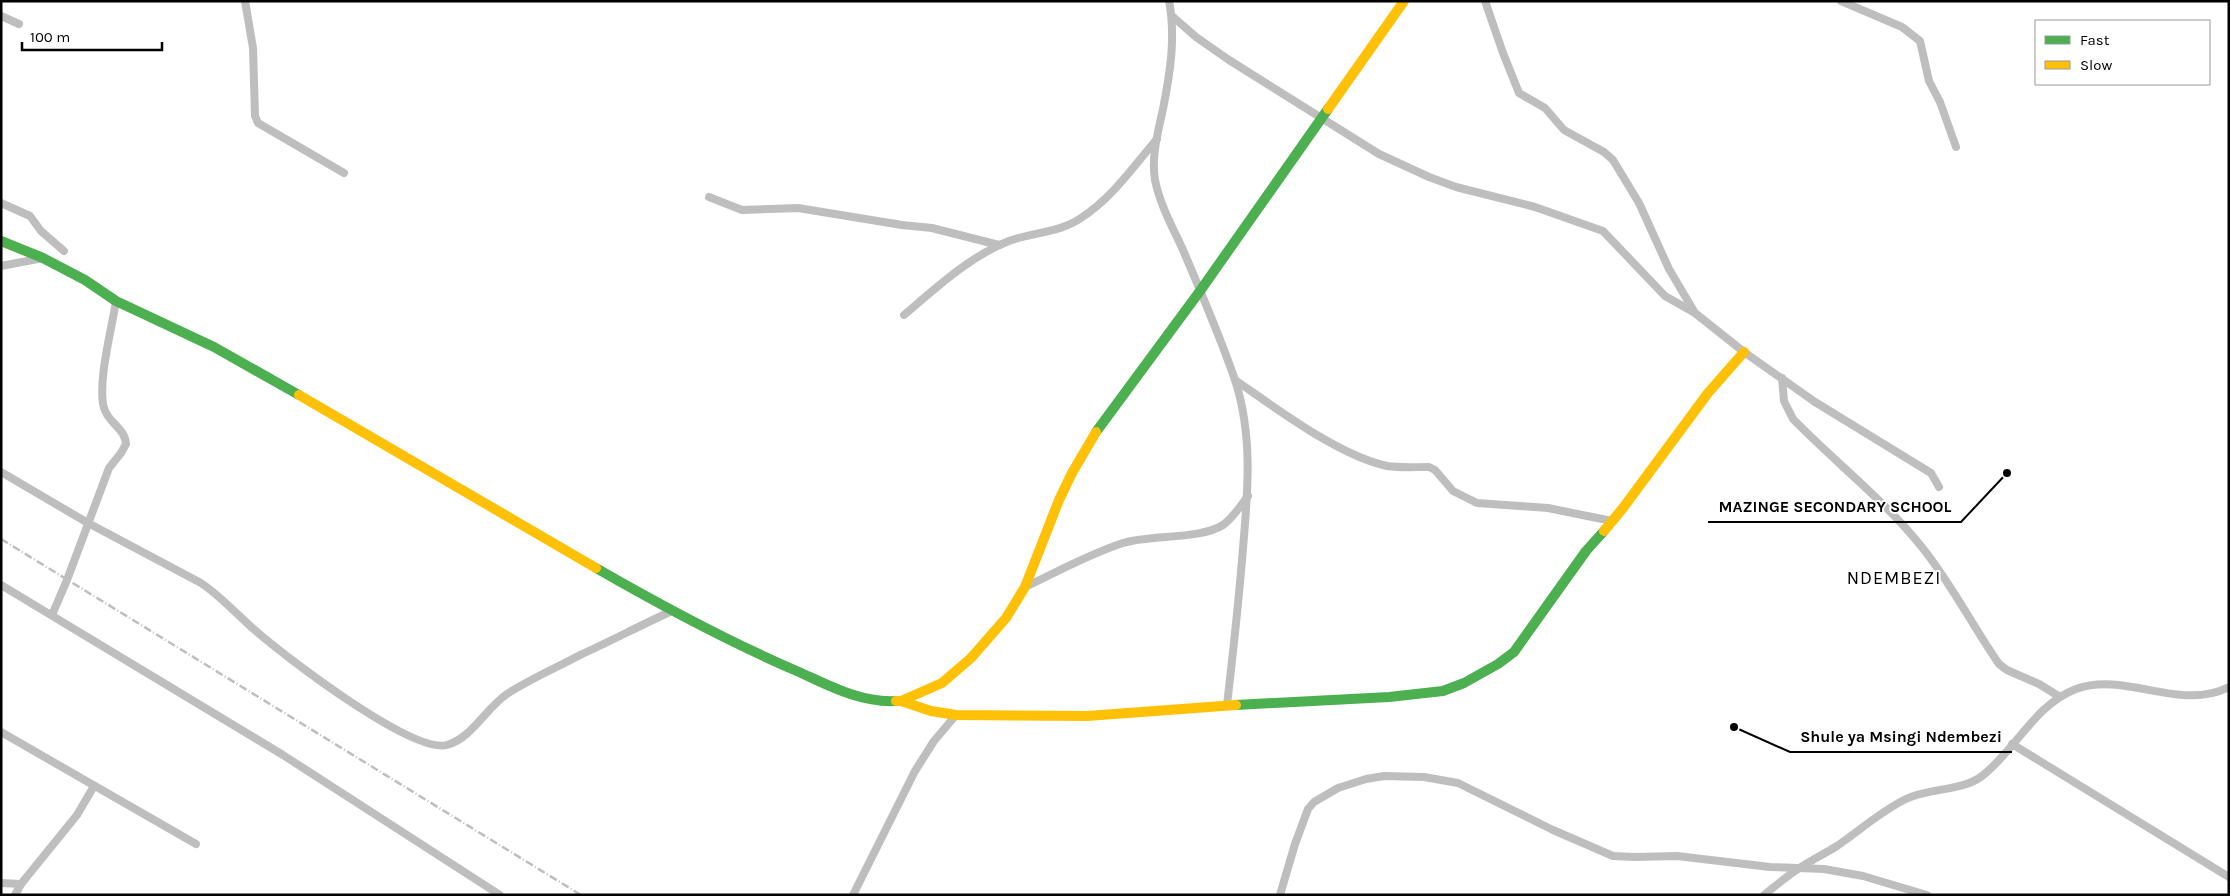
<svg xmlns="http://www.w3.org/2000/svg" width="2230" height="896" font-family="Karla,sans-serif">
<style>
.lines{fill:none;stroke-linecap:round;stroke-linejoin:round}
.street{stroke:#bebebe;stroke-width:8}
.fast{stroke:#4caf50;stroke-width:10}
.slow{stroke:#ffc107;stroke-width:10}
.rail{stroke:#bebebe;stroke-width:2.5;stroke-dasharray:8 2.5 1 2.5;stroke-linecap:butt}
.labels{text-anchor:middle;stroke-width:4;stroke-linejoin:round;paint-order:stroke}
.quarter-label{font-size:18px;letter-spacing:1px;fill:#000;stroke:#fff}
.leader{fill:none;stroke:#000;stroke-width:2}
.callout-dot{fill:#000;stroke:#fff;stroke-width:2}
.callout-label{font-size:16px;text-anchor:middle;font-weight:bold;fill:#000;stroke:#fff;stroke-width:4;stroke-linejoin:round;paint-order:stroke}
</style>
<rect width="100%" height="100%" fill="#fff"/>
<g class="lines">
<!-- street -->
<g class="street">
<path d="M245,1L253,48L255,116L258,123L344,173"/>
<path d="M1169,1C1176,37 1170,74 1163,109C1158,132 1151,157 1155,180C1160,205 1173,228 1183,250C1201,292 1220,336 1235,380C1253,435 1248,491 1243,548C1239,600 1233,653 1227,705"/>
<path d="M1485,1L1503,53L1519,93L1545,108L1564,130L1604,152L1613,160L1639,203L1669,269L1695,313L1744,352L1815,402L1931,473L1939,487"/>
<path d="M1841,1L1902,27L1920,41L1929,81L1940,102L1956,147"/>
<path d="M1,16L19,24"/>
<path d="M1172,16L1196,37L1229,60L1379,154L1429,177L1456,187L1535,207L1603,231L1665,296L1695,313"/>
<path d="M709,197L742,210L798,208L902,225L932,228L999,245"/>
<path d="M1,203L30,216L41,231L64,251"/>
<path d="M1,266L43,258"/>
<path d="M904,315C936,288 970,256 1009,241C1033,232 1059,233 1081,218C1112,198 1133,167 1157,139"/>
<path d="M1782,378L1784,401L1793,419C1835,462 1883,499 1921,546C1951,583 1972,625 1999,664L2007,670L2039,684L2060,697"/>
<path d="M1235,380C1276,408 1339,456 1387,466C1401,468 1415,467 1429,467L1435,470L1453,491L1477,503L1548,508L1612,521"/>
<path d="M1,472L88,523L201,583C222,597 238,616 257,632C286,657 412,754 447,745C472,738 486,708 507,694C530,679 556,668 580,655C611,641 641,625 672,611"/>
<path d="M1,585L283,755L500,895"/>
<path d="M1025,587C1057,572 1089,554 1123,543C1153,534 1199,540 1223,525C1233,518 1241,505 1248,496"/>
<path d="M52,615L67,580L109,468L121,453L126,444C125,428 108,423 104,408C97,383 112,328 116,301"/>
<path d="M1,732L196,844"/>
<path d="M2012,744L2229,877"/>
<path d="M1,883L21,884"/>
<path d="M15,895L21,884L77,815L94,786"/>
<path d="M853,895L915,771L934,741L956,715"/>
<path d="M1280,895L1295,844L1308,809L1314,802L1338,788L1366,779L1384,776L1424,777L1458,783L1553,830L1613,856L1634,857L1677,856L1770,867L1824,869L1863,876L1927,895"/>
<path d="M1764,895C1775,886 1786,877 1798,869C1810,861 1824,854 1837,846C1859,831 1881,811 1906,799C1928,788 1963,791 1982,776C2015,751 2034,705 2076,689C2126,671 2180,712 2229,687"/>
</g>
<!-- fast -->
<g class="fast">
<path d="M1,241L43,258L85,280L116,301L214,347L299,395"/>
<path d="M1096,432L1200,291L1328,109"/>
<path d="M596,568C662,606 729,642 799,672C830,686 861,703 896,701"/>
<path d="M1236,705L1389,697L1443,691L1464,683L1498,664L1514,652L1586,551L1604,531"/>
</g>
<!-- slow -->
<g class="slow">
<path d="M1328,109L1404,1"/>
<path d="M299,395L596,568"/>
<path d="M1604,531L1623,508L1708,393L1744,352"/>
<path d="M896,701H901L942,683L971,658L1006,618L1025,587L1059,500L1072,473L1096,432"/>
<path d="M901,701L931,711L956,715L1087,716L1236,705"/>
</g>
<!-- rail -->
<path class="rail" d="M1,539L581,895"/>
</g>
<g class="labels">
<!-- quarter labels -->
<g class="quarter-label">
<text x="1894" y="584">NDEMBEZI</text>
</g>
</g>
<!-- callouts -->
<path class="leader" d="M2007 473L1961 522H1708M1734 727L1790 752H2012"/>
<g class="callout-dot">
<circle cx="2007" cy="473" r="5"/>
<circle cx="1734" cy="727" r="5"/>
</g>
<g class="callout-label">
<text x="1835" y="512">MAZINGE SECONDARY SCHOOL</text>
<text x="1901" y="742">Shule ya Msingi Ndembezi</text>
</g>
<!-- border -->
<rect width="2230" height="896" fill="none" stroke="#000000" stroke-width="5"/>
<!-- legend -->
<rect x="2035" y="20" width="175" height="65" fill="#ffffff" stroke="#999999"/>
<rect x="2045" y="36" width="25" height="8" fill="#4caf50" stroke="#999999"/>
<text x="2080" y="45" font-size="15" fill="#000000">Fast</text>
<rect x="2045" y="61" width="25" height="8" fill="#ffc107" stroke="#999999"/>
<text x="2080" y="70" font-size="15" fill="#000000">Slow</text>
<!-- scale -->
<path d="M22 42v8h140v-8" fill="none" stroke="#000000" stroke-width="2.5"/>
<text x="30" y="42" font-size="15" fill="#000000" stroke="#ffffff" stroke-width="4" paint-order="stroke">100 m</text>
</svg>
